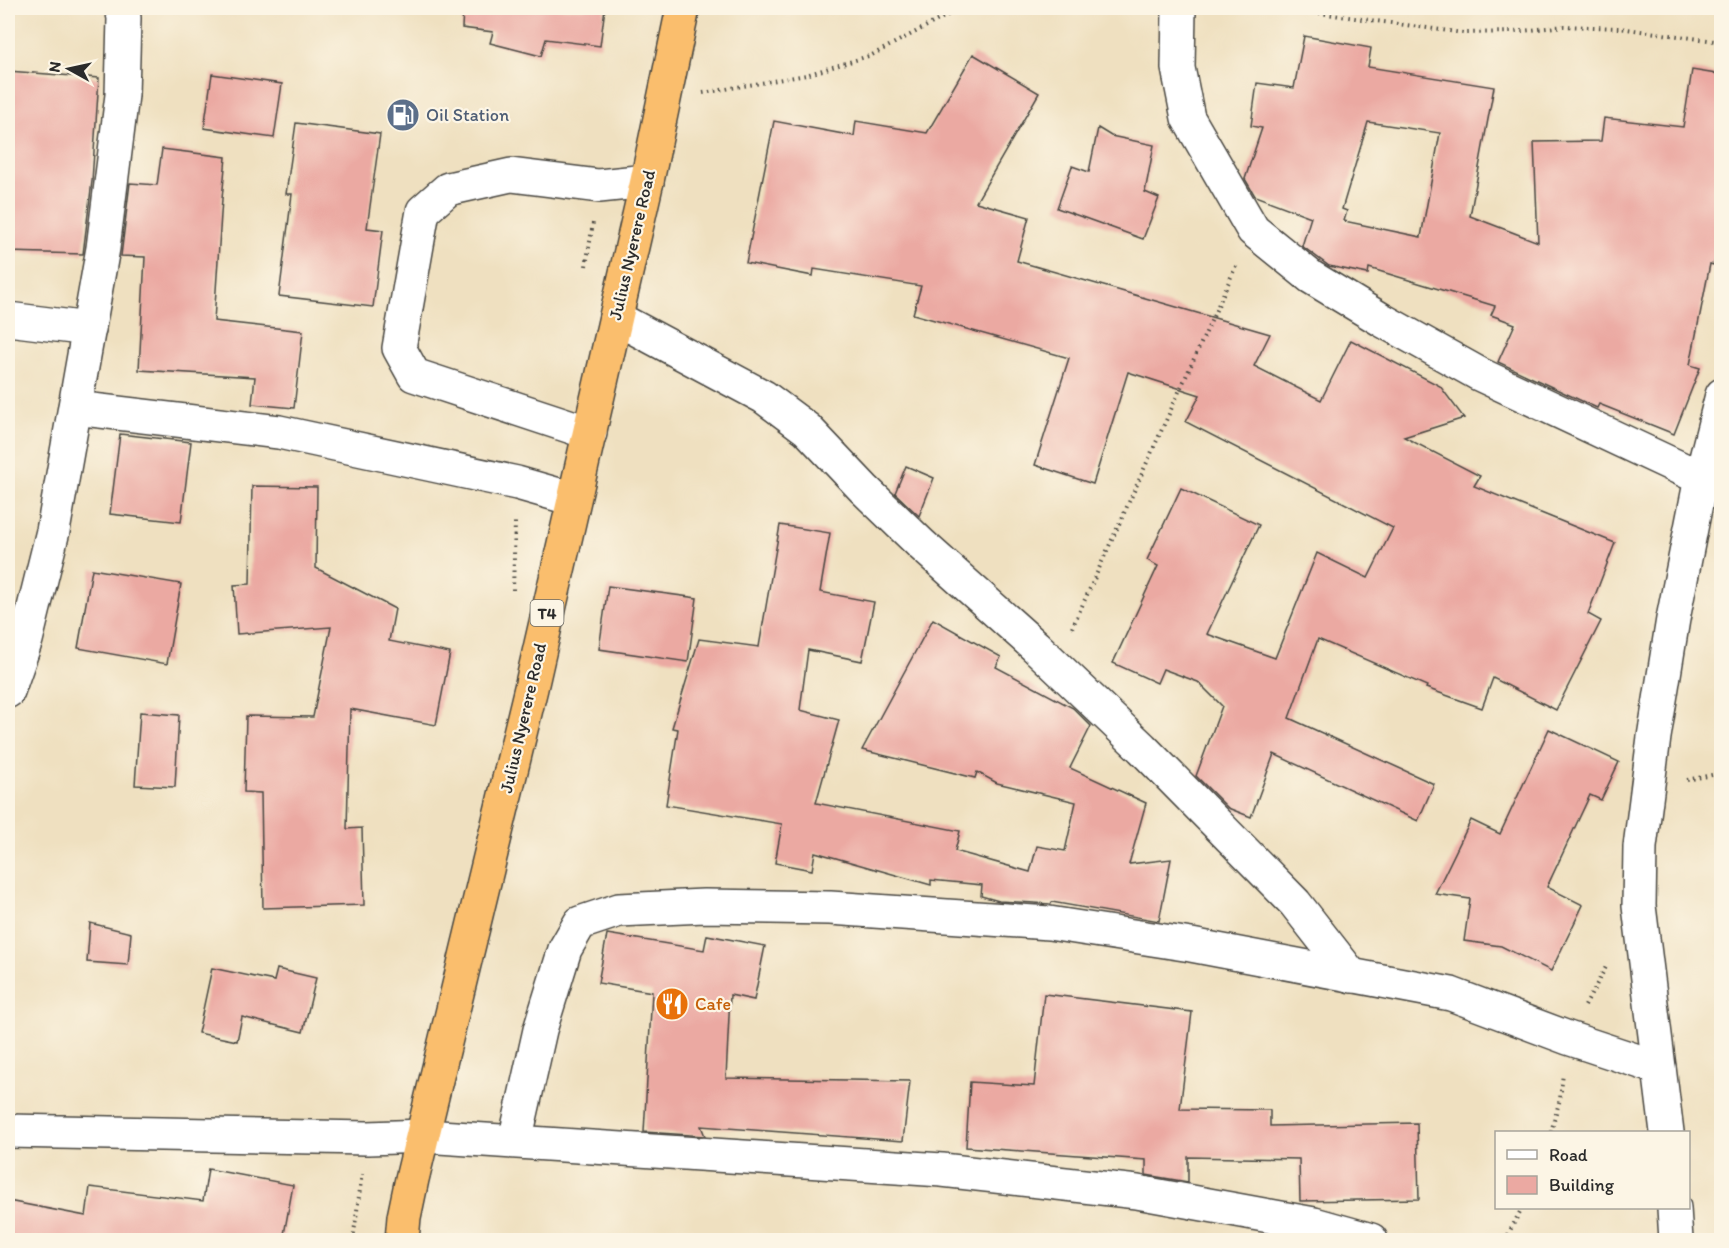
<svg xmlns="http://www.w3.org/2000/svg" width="1729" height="1248" font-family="Itim,sans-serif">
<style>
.building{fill:#eba9a2;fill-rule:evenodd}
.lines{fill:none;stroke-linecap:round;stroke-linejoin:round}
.minor-casing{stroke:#484641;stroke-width:36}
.highway-casing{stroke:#484641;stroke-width:36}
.path{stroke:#484641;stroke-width:4;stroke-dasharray:1.5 4.5;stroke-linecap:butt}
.minor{stroke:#fff;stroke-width:33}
.highway{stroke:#fabe6d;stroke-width:33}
.labels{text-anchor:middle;stroke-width:4.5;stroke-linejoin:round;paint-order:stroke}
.shield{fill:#fcf5e5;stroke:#6a6863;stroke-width:1.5}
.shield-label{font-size:16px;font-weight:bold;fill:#2b2b2b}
.service-label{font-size:18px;fill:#4e5e75;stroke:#fcf5e5;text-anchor:start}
.street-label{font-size:18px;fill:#2b2b2b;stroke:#fcf5e5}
.food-label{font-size:18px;fill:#c56008;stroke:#fcf5e5;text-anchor:start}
</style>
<rect width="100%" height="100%" fill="#fcf5e5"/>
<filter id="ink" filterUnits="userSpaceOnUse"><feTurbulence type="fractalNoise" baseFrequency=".0167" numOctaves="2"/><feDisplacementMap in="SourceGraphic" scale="12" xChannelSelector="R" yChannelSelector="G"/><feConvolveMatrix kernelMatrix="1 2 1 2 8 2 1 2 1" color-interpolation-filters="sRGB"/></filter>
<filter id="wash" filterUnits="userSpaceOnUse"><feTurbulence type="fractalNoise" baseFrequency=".008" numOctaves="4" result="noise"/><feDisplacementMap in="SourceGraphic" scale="24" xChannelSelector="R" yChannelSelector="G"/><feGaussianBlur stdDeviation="1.35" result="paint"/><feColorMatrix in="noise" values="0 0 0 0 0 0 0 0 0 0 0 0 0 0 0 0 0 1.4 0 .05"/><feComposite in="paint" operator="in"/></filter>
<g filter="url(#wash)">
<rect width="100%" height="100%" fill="#efe0c0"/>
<g id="blocks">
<!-- building -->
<g class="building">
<path d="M463,8H605L600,46L546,39L541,56L490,43L493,32L462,28Z"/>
<path d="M1304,36L1371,48L1368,67L1494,87L1470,216L1538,242L1534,142L1601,141L1604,118L1683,127L1692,70L1722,75V220L1714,265L1710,264L1690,365L1700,368L1674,434L1599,404L1597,408L1498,362L1515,324L1491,315L1495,306L1369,268L1368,274L1329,266L1302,246L1311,217L1255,196L1245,179L1262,128L1251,126L1257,83L1294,88ZM1368,122L1440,133L1421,237L1344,221L1347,211L1342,209Z"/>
<path d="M973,54L1039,93L976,202L1029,217L1017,261L1270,334L1254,366L1321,400L1351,340L1440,386L1464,418L1404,437L1480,476L1474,486L1615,543L1588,614L1601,621L1556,710L1493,678L1482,708L1426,688L1427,686L1318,639L1289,718L1434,784L1418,821L1274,754L1251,817L1228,808L1196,776L1222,706L1198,682L1163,669L1157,683L1113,663L1158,566L1147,560L1181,488L1259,525L1207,634L1275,658L1317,553L1368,578L1393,528L1186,422L1200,395L1128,372L1093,484L1035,465L1069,358L913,314L921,286L814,269L813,276L746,263L774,121L854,136L856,121L927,133Z"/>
<path d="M8,71L99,78L92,181L83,254L8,252Z"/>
<path d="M212,74L282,84L274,138L204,128Z"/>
<path d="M296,123L380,134L367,228L383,230L373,307L279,296L292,194H286Z"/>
<path d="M1098,128L1111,136L1154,145L1145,192L1159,198L1143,239L1057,208L1072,166L1089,172Z"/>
<path d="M162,149L226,157L222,199L214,321L303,331L294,408L252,404L255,377L139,370L145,257L121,256L130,183L157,185Z"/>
<path d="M120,434L191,442L181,522L110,514Z"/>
<path d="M906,466L934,478L919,516L895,493Z"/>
<path d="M252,486L317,487L316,568L395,609L389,641L450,653L436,725L350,709L347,829L362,828L364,905L263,908L261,793L244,792L246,716L313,717L331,627L237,634L234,585L250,584Z"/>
<path d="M780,525L830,533L820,592L874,602L862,661L808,650L800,710L839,720L816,803L960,831L955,851L1030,872L1037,846L1065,851L1076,802L997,783L977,772L975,778L862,750L933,619L1001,657L996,667L1073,708L1091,726L1070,768L1146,803L1129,864L1171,859L1159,921L1052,902L1051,904L999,901L981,896L982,885L931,880V885L815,852L812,870L775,863L782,824L666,805L678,729L672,728L699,639L759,647Z"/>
<path d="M92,569L181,584L167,664L78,648Z"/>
<path d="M608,586L697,598L688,662L599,649Z"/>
<path d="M140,712L179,715L175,787L135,785Z"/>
<path d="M1549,729L1619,762L1601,800L1590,795L1547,887L1583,905L1551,971L1501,946L1464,941L1470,899L1435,894L1471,820L1500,834Z"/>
<path d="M90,923L131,933L128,965L87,962Z"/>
<path d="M607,934L704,950L707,935L765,946L754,1000L730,995L726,1078L910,1081L903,1141L701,1126L705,1136L644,1132L652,992L598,983Z"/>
<path d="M212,968L274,981L277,969L316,978L303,1032L242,1017L237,1041L198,1033Z"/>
<path d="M1044,994L1192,1012L1180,1109L1270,1110V1126L1417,1123L1419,1199L1300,1201L1299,1159L1188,1157V1182L1146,1175V1160L966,1147L970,1082L1034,1086Z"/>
<path d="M208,1169L293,1185L283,1240H8V1201L86,1216L90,1187L203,1201Z"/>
</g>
</g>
</g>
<g filter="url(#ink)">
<use href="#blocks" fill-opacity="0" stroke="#484641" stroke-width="1.5"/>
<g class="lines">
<defs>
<g id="minor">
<path d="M1179,8L1178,68L1188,118L1253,230L1311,277L1382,320L1479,374L1701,478"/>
<path d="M616,318L764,397L807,429L864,489L922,545L1035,646L1142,748L1295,903L1352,976"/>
<path d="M8,319L89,329"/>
<path d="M75,408L279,432L517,483L573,499"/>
<path d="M590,433L414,375L399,348L423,211L448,189L511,175L599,186L647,181"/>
<path d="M8,691L26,640L53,531L103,248L122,95L124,18L122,8"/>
<path d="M8,1131L368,1138L424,1136L942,1170L1137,1192L1314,1224L1371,1240"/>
<path d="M1667,1132L1639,906L1640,847L1654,737L1673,619L1701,478L1722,395"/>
<path d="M515,1141L540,1030L565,949L580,923L619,910L704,906L830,908L1049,923L1191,945L1451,994L1568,1038L1659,1068"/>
<path d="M1674,1208L1676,1240"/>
</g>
<path id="highway" d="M402,1240L404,1217L412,1179L531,688L647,181L683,8"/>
</defs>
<!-- minor casing -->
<use href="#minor" class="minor-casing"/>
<!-- highway casing -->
<use href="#highway" class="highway-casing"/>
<!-- path -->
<g class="path">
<path d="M1283,8L1463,33L1514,32L1564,26L1619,28L1722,42"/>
<path d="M703,93L806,75L872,55L961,8"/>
<path d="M586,266L593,223"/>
<path d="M513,590L515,522"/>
<path d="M1072,628L1236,266"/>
<path d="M1687,780L1722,773"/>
<path d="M1585,1006L1607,965"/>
<path d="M1551,1132L1560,1099L1563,1074"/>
<path d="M353,1240L362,1174"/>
<path d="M1505,1240L1522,1208"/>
</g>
<!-- minor -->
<use href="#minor" class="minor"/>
<!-- highway -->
<use href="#highway" class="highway"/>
</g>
</g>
<!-- icons -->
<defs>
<symbol id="fuel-disc" viewBox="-11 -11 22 22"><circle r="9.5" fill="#5c6f8a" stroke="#fcf5e5"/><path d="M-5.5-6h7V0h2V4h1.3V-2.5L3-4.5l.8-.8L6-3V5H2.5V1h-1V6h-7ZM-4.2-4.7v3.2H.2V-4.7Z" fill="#fff"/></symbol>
<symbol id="restaurant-disc" viewBox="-11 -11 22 22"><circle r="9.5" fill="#e8710a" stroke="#fcf5e5"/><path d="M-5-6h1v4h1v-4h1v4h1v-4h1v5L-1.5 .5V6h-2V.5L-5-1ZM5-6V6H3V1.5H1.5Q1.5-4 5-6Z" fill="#fff"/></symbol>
</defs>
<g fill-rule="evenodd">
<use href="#fuel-disc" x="384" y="96" width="38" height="38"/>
<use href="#restaurant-disc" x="653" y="985" width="38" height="38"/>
</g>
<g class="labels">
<!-- shield labels -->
<rect class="shield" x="530.5" y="600" width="33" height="26" rx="4.5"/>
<g class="shield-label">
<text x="547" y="619">T4</text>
</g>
<!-- service labels -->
<g class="service-label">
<text x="426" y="121">Oil Station</text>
</g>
<!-- street labels -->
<g class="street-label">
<text transform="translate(632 245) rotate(-77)" y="6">Julius Nyerere Road</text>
<text transform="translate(523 718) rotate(-77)" y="6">Julius Nyerere Road</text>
</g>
<!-- food labels -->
<g class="food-label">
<text x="695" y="1010">Cafe</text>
</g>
</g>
<!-- margin -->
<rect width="1729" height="1248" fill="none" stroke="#fcf5e5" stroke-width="30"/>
<!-- legend -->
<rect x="1495" y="1131" width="195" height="78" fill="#fcf5e5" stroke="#a8a49b" stroke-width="1.5"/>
<rect x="1507" y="1150" width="30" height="9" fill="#ffffff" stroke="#a8a49b" stroke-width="1.5"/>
<text x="1549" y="1161" font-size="18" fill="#2b2b2b">Road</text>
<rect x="1507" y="1176" width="30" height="18" fill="#eba9a2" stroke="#a8a49b" stroke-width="1.5"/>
<text x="1549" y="1191" font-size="18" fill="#2b2b2b">Building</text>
<!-- north arrow -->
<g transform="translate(69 69) rotate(278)" stroke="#fcf5e5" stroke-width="4.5" paint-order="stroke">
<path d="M0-4.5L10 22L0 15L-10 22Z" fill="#2b2b2b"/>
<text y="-9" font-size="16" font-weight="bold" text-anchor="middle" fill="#2b2b2b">N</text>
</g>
</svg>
